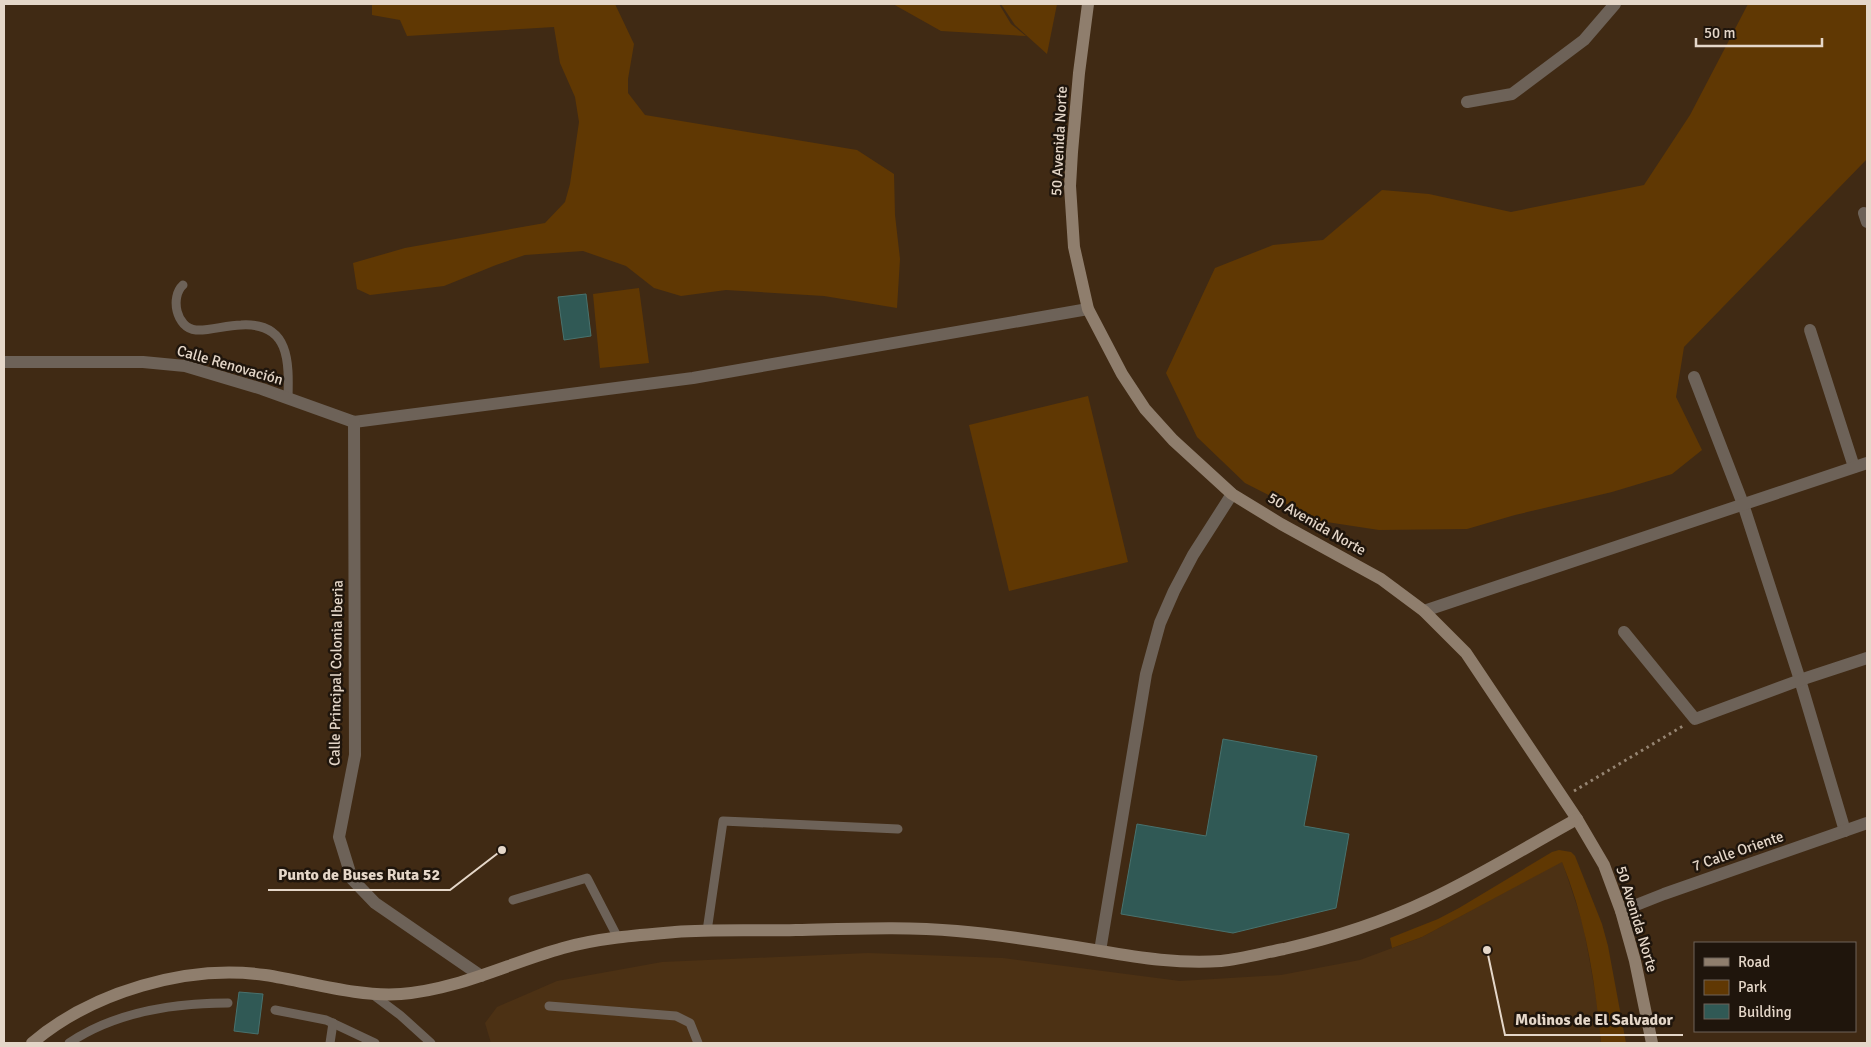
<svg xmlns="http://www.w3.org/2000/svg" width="1871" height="1047" font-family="Signika,sans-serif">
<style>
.built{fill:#4c3114}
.green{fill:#603803}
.building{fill:#305955;stroke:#48726e}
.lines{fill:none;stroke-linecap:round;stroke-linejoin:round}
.path{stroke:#968573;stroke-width:3;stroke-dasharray:2.5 4;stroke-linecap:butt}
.lane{stroke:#6d6258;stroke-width:9}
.street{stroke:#6d6258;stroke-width:12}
.secondary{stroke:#8f7e6d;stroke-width:12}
.labels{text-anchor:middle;stroke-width:5;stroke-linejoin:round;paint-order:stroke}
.street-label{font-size:15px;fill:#e5d7c9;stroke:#1f150c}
.leader{fill:none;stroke:#e5d7c9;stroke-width:2}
.callout-dot{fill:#e5d7c9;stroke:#1f150c;stroke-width:2}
.callout-label{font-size:16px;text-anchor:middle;font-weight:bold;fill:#e5d7c9;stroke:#1f150c;stroke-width:5;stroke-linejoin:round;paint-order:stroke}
</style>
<rect width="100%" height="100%" fill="#402a14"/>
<!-- built -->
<path class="built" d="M1562,861L1583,924L1598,1008L1601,1043H491L485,1023L497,1007L557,981L662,962L868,953L1003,958L1180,981L1281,975L1360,960L1422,937Z"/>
<!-- green -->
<g class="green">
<path d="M372,4H615L634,44L628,79V93L645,115L857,150L894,174L895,215L900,259L897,308L824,296L726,290L681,296L654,288L626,266L583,251L525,255L496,265L444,286L370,295L357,289L353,263L405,248L545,223L565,202L570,184L579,122L575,97L560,63L554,27L407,36L400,20L372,15Z"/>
<path d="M893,4H999L1011,24L1026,36L941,31Z"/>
<path d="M1001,4H1057L1047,54L1015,25Z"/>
<path d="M1748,4H1867V159L1684,347L1676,397L1702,450L1672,474L1612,492L1515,515L1467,529L1379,530L1320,521L1245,483L1197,437L1166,373L1215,268L1273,245L1323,240L1382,190L1429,194L1511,212L1644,185L1690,115Z"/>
<path d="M639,288L649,363L600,368L593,294Z"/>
<path d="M1088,396L1128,562L1009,591L969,425Z"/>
<path d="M1559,850L1571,852L1575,856L1602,924L1608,946L1626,1043H1601C1595,981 1586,920 1562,862L1422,937L1392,948L1390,938L1438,919L1459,908L1552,852Z"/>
</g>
<!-- building -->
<g class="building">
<path d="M586,294L591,336L564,340L558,297Z"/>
<path d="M1223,739L1317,756L1304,826L1349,834L1336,908L1233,933L1121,914L1137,824L1206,836Z"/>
<path d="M239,992L263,994L258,1034L234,1031Z"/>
</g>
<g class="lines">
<!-- path -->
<path class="path" d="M1574,791L1683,726"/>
<!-- lane -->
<g class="lane">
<path d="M183,285C170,297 176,328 196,330C210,331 226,325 241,325C290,322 289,362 288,398"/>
<path d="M513,900L587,878L618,938"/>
<path d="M707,931L723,821L898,829"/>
<path d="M372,994L400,1015L431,1043"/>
<path d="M549,1006L676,1016L690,1023L698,1043"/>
<path d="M275,1010L326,1020L375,1043"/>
<path d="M69,1043C115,1012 174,1003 228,1003"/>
<path d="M330,1043L333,1023"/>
</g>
<!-- street -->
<g class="street">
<path d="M1467,102L1512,94L1584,40L1615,4"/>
<path d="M1864,213L1867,222"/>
<path d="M1810,330L1854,467"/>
<path d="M4,362H143L185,366L262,389L354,422L693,378L1088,309"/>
<path d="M1694,377L1743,504L1800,680L1845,831"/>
<path d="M354,422L355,755L339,837L352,879L375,903L481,976"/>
<path d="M1424,611L1867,463"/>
<path d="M1624,632L1695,719L1800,680L1867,658"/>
<path d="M1621,911L1664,894L1867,823"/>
<path d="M1100,951L1146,674L1160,623L1174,591L1193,555L1232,494"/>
</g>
<!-- secondary -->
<g class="secondary">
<path d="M1088,4L1079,73L1072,152L1070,186L1074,247L1088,309L1122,374L1145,409L1173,440L1232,494L1281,524L1381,579L1424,611L1466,653L1577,819L1604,865L1621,911L1635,961L1652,1043"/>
<path d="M32,1043C92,992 187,964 265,975C311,982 355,997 401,994C457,990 509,963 563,948C599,938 638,935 675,932C715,929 756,931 796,930C849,929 903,926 957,931C1005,935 1053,943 1100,951C1141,958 1180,964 1221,961C1242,959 1263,953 1284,949C1333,938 1383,922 1429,900C1480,876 1528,846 1577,819"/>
</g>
</g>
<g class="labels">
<!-- street labels -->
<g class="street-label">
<text transform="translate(1059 141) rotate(-87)" y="5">50 Avenida Norte</text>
<text transform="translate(230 365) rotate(16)" y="5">Calle Renovación</text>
<text transform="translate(1317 524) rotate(30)" y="5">50 Avenida Norte</text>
<text transform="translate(336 673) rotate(-89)" y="5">Calle Principal Colonia Iberia</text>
<text transform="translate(1738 851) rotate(-19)" y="5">7 Calle Oriente</text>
<text transform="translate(1637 919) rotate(73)" y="5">50 Avenida Norte</text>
</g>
</g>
<!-- callouts -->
<path class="leader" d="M502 850L450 890H268M1487 950L1505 1035H1683"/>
<g class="callout-dot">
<circle cx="502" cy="850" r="5"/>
<circle cx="1487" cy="950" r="5"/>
</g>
<g class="callout-label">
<text x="359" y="880">Punto de Buses Ruta 52</text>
<text x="1594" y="1025">Molinos de El Salvador</text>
</g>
<!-- border -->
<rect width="1871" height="1047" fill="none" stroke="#e5d7c9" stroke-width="10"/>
<!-- legend -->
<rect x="1694" y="942" width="162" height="90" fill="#1f150c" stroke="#6e6358"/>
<rect x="1704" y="958" width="25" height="8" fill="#8f7e6d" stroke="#6e6358"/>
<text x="1738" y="967" font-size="15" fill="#e5d7c9">Road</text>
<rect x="1704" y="980" width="25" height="15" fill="#603803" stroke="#6e6358"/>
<text x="1738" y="992" font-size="15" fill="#e5d7c9">Park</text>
<rect x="1704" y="1004" width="25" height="15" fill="#305955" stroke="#6e6358"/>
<text x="1738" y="1017" font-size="15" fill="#e5d7c9">Building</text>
<!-- scale -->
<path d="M1696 38v8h126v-8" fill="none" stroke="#e5d7c9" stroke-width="2.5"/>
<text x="1704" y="38" font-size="15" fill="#e5d7c9" stroke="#1f150c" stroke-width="4" paint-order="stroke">50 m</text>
</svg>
